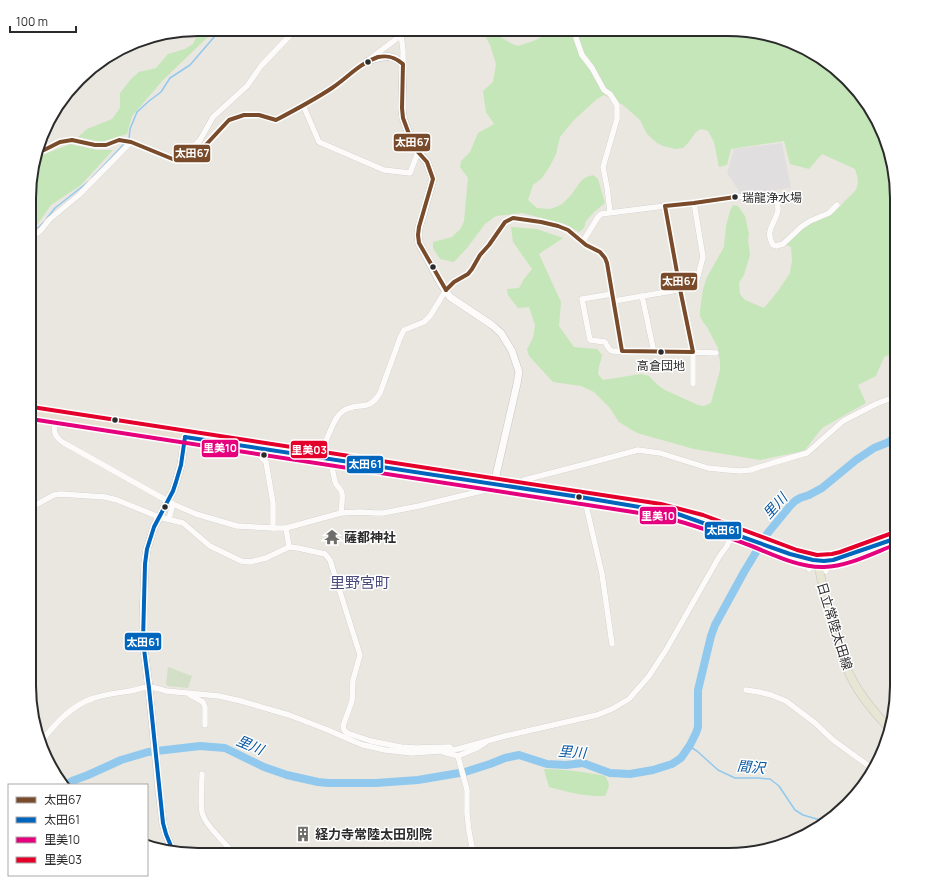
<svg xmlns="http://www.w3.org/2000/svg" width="926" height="884" font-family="Manrope,'Noto Sans JP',sans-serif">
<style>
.industrial{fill:#e1dedf}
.green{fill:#c5e6b8}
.cemetery{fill:#d3dfc7}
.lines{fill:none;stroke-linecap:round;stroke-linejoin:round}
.stream{stroke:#91c9ee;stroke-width:1.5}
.river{stroke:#91c9ee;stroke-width:8}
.street-casing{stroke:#c7c6c5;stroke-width:6}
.secondary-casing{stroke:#c7c6c5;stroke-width:8}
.primary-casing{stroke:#c5c4c1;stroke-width:9}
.highway-casing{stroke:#c5c4c1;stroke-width:11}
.street{stroke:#fcfbfa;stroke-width:5.5}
.secondary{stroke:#fcfbfa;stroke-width:7}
.primary{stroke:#e7e5d3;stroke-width:8}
.highway{stroke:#e9e0d3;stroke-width:10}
.bus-1-casing{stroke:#fff;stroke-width:7}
.bus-2-casing{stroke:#fff;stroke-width:7}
.bus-3-casing{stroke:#fff;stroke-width:7}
.bus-4-casing{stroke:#fff;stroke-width:7}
.bus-1{stroke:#7a4b2a;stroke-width:4}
.bus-2{stroke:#0065bd;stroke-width:4}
.bus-3{stroke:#e5007d;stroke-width:4}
.bus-4{stroke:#e4002b;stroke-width:4}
.bus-dot{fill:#2b2b2b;stroke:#fff;stroke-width:1.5}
.labels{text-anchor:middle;stroke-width:3;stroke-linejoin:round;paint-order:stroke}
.bus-label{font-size:12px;fill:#2b2b2b;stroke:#fff;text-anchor:start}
.poi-label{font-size:13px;font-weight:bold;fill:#2b2b2b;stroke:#fff;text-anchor:start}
.street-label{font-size:13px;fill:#2b2b2b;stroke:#fff}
.water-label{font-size:14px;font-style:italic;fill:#0857a2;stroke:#fff}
.quarter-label{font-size:15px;fill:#494b7e;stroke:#fff}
.rim{fill:none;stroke:#2b2b2b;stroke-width:2}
.line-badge{stroke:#fff;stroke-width:1.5}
.badge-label{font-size:11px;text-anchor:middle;font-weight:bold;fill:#fff}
</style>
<rect width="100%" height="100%" fill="#eae7e0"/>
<!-- industrial -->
<path class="industrial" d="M782,143L791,188L741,194L727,173L734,149Z"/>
<!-- green -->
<g class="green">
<path d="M200,29H216L163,80L132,116L127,134L102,142L78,137L87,129L112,119L120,108V93L131,79L139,72L156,68L168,54L185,49L193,44Z"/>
<path d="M482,30H496V34L512,44L518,46L536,40L542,36L545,30H749L812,52L862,95L888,144L897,188V352L884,357L876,376L858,385L866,403L822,428L805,450L799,452L760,460L694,449L637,433L619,422L609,407L594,392L581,386L553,382L529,356L527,349L533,338L535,325L529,307L518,308L508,295L507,289L519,288L524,279L532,269L513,242L511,227L537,229L563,238L539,254L561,302L559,326L574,347L597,349L602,355C601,362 598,367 598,374L603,380L641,374L649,376L659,386L665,390L698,405L704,406L711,403L720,370V363L718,348L707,327L703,322L700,316V310L703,289L707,277L724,247L726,226L730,211L733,205L738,206L745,216L749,234L748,240L750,255L744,275L739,283L740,294L745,300L764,308L778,291L790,273L792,260L791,247L785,244L786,237C800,224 818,221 834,211C840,208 843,202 848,198C859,189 860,183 855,169L822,154L809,169L790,164L784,141L731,149L727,165L719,167L714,142L708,131L701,129L696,132L688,143L683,148L676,149L663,146L657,143L647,134L640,120L623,105L604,95L597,99L574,120L560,137L556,154L550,166L542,178L533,185L528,200L537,208L550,209L556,207L562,204L571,195L581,181L586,177L593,175L598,179L605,203L594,212L586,221L584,228L579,232L565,224L522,213L496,216L485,224L467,248L454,262L440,259L433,248V242L452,237L461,228L464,221L468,178L460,167L461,161L470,152L478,133L494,124L486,112L483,91L493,82L496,64L490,45Z"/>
<path d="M70,144L97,150H113L81,185L51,205L32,232V166L35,158Z"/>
<path d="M544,769C565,769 585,772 605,776C611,785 609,787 605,796C586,797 568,792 549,787L546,777Z"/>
</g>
<!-- cemetery -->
<path class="cemetery" d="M168,667L192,676L188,688L168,686L166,684Z"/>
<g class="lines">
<!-- stream -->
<g class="stream">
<path d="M129,139L130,129L137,112L149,101L161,92L170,78L190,65L221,29"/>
<path d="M92,178L125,143"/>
<path d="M47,218L55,208L88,182"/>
<path d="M32,232L39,227L44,222"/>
<path d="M689,746L697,751L718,770L735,778H757L770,779L779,786L795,810L803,815L827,822"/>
</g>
<!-- river -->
<path class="river" d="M66,785L72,781L88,775L121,760L148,752L200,746L225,748L264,767L287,775L318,782L328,783H376L418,780L465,772L490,764L505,758L519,755L547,764L566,765L583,763L599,769L610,773L630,774L653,770L672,764L681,758L690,745L696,733L698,727V690L711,636L715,625L744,572L767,534L790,506L795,501L800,498L809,495L822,488L856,460L874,448L889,442L897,434"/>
<defs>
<g id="street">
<path d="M579,30L576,38L582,55L592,68L604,90L610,94L617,105V119L603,167L607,187L610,212"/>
<path d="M401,35L403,50V64"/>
<path d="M303,105L319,142L384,170L410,173L418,152"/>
<path d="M38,151L44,150L60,142L72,140L95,145H106L119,140L131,142L175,160L180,159L202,149L229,120L244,115H259L276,120L303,105L333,87L408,30"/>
<path d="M185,155L200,140L213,117L247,86L261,66L296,29"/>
<path d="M32,237L41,230L50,219L79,195L131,142"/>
<path d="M582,243L598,217L601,214L665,206"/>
<path d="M612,294L582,299L590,340L605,342C611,352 610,352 622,351"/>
<path d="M642,296L654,352"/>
<path d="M614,301L695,287L703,257L694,203"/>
<path d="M693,384V352L716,353"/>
<path d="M55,416C54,430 52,435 64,443L173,504L196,514L237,526L273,528H286L341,513L360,512L375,513H383L419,506L490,489L493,487L494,485"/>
<path d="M251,447L266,462L273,503V528"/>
<path d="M519,488L524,480L586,464L638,450L660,453L708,468L728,470L741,471L750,470L776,462L807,453L843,421L876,404L897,396"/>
<path d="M586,498L585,501L602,574L612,644"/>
<path d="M30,508L54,495L61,494L105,497L117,500L159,517L183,523L210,546L241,561L250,562L266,558L289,547"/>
<path d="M341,513C341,507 343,500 342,494C342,490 338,487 336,484C333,478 334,471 331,466C330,463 327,461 325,458C320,450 328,437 331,429C334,422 337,415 343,411C359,400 367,414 380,393L400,338L404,330L424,322L430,316L446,290L454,282L468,274L472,269L480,255L489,245L505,222C508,220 510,219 513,218C521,218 562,226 568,230C573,232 577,239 582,242C593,251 602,248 607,263L622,351L693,352L680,289L665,206L694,203L735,197L770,195L776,197C777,201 778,206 778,210C776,223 764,230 773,245L776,246L783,244L801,227L810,221L829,213L837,205"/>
<path d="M169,519L173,504"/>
<path d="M286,528L289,547L298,548L325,554L330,560L360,655L353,680L352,701L343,726L344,730L347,733L371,741L401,747L416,748L450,747"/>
<path d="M809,569L812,567"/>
<path d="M824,569L826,571"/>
<path d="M746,690L759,692L771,695L786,701L815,723L833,740L873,769"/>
<path d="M190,695L203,702L205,707V725"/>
<path d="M40,743C54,725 71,705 94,698C106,694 118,693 130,691C134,691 138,689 142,688C150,686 158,688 166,691L219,696L241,701L289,715L328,730L353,741L363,745L385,750L412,753L440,751L458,749L505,736L597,715L612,709L629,699L649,676L666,650L719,557L727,546L732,533"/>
<path d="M443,752L458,756L477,748L485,743"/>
<path d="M458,756L459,760L467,790V814L469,831L472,847L476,855"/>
<path d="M202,774C202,785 200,801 202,812C205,826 226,843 235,855"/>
</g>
<g id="secondary">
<path d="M368,61C382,57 391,52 403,64L402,108L403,118L412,142L418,152L427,162L433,179L422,219L419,227L418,235L419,243L441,284L450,297L492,325L501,333L512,351L519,372L517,384L494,484"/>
<path d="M173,851L166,834L163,823L159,791L149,688L143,641V619L145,564L147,549L154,527L173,491L176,482L181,465L185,437"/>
</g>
<path id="primary" d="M818,561C820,578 825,595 830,612C836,634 842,661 853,681C862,698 875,713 888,727"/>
<path id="highway" d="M31,413L660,510C697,517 733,533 768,546C785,552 804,562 824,561C846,560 875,545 897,538"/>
</defs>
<!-- street casing -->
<use href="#street" class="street-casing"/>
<!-- secondary casing -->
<use href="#secondary" class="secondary-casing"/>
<!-- primary casing -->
<use href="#primary" class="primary-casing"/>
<!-- highway casing -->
<use href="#highway" class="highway-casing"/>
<!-- street -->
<use href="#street" class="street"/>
<!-- secondary -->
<use href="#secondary" class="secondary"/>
<!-- primary -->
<use href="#primary" class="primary"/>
<!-- highway -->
<use href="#highway" class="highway"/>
<defs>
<g id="bus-1">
<path d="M38,151L44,150L60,142L72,140L95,145H106L119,140L131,142L175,160L180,159L202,149L229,120L244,115H259L276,120C295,110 314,100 332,88C347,78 360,63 378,57C388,55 395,57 403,64L402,108L403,118L412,142L418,152L427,162L433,179L419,227L418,235L419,243L446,290"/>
<path d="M446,290L454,282L468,274L472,269L480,255L489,245L505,222L513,218L541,222L558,226L568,230L586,245L600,252L605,258L607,263L622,351L693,352L680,289L665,206L694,203L735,197"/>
</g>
<g id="bus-2">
<path d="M185,437L586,498L675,513L790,554L813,560L824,561L833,560L897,538"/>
<path d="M173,851L166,834L163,823L149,688L143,641L145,564L147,549L154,527L173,491L176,482L181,465L185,437"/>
</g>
<path id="bus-3" d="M31,419L659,516C690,523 719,534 749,545C772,554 799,568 824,567C849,566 873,553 897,544"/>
<path id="bus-4" d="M32,407L661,504L703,515L797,550L817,555L832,554L840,552L895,532"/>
</defs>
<!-- bus-1 casing -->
<use href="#bus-1" class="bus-1-casing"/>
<!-- bus-2 casing -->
<use href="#bus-2" class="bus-2-casing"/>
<!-- bus-3 casing -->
<use href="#bus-3" class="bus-3-casing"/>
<!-- bus-4 casing -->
<use href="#bus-4" class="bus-4-casing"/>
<!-- bus-1 -->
<use href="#bus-1" class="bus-1"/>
<!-- bus-2 -->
<use href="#bus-2" class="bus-2"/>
<!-- bus-3 -->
<use href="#bus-3" class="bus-3"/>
<!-- bus-4 -->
<use href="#bus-4" class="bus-4"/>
</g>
<!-- icons -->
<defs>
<symbol id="temple-bare" viewBox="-9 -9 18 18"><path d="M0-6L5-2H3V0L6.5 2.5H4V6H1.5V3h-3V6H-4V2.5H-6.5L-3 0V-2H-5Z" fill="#6e6d6a" stroke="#fff" stroke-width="2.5" paint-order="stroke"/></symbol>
<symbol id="building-bare" viewBox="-9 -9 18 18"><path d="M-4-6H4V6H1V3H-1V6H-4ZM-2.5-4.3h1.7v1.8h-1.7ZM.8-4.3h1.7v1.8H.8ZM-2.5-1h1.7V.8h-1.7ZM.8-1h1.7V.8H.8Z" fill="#6e6d6a" stroke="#fff" stroke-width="2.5" paint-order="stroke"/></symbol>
</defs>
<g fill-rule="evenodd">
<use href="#temple-bare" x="321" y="526" width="22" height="22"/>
<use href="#building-bare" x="292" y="823" width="22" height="22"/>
</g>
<!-- markers -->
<g class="bus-dot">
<circle cx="368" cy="62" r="3.5"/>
<circle cx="735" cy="197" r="3.5"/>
<circle cx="433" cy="267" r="3.5"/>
<circle cx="661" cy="352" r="3.5"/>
<circle cx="115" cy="420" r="3.5"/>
<circle cx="264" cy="455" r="3.5"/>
<circle cx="579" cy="497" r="3.5"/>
<circle cx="165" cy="507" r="3.5"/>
</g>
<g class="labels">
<!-- bus labels -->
<g class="bus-label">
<text x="742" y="202">瑞龍浄水場</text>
<text x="661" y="370" text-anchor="middle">高倉団地</text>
</g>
<!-- poi labels -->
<g class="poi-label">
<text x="344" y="542">薩都神社</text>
<text x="315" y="839">経力寺常陸太田別院</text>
</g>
<!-- street labels -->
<g class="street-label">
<text transform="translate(835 626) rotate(73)" y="5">日立常陸太田線</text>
</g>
<!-- water labels -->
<g class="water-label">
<text transform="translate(775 506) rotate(-48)" y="5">里川</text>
<text transform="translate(250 745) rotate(23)" y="5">里川</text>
<text transform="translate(572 752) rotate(4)" y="5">里川</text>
<text transform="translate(751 767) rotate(5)" y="5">間沢</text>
</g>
<!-- quarter labels -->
<g class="quarter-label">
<text x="360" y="588">里野宮町</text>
</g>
</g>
<!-- crop -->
<path d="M0 0H926V884H0ZM198 36H728A162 162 0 0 1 890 198V686A162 162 0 0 1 728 848H198A162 162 0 0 1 36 686V198A162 162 0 0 1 198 36Z" fill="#fff" fill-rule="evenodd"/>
<path class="rim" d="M198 36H728A162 162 0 0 1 890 198V686A162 162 0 0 1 728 848H198A162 162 0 0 1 36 686V198A162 162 0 0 1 198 36Z"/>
<g class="line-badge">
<rect x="393" y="133" width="38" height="19" rx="4" fill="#7a4b2a"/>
<rect x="173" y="144" width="38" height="19" rx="4" fill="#7a4b2a"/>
<rect x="660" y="272" width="38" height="19" rx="4" fill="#7a4b2a"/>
<rect x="201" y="439" width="38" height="19" rx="4" fill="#e5007d"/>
<rect x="290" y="440" width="38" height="19" rx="4" fill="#e4002b"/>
<rect x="346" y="455" width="38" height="19" rx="4" fill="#0065bd"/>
<rect x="639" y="506" width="38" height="19" rx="4" fill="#e5007d"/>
<rect x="704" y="521" width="38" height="19" rx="4" fill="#0065bd"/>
<rect x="124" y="632" width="38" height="19" rx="4" fill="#0065bd"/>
</g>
<g class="badge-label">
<text x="412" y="146">太田67</text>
<text x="192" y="157">太田67</text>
<text x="679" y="285">太田67</text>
<text x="220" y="452">里美10</text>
<text x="309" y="454">里美03</text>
<text x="365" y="468">太田61</text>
<text x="658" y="520">里美10</text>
<text x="723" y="534">太田61</text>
<text x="143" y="646">太田61</text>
</g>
<!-- legend -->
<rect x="8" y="784" width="140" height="92" fill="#ffffff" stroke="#aaaaaa"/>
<rect x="16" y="797" width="20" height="6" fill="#7a4b2a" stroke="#aaaaaa"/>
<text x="44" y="804" font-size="12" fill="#2b2b2b">太田67</text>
<rect x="16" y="817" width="20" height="6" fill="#0065bd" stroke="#aaaaaa"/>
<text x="44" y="824" font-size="12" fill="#2b2b2b">太田61</text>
<rect x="16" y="837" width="20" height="6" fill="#e5007d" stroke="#aaaaaa"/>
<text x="44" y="844" font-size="12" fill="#2b2b2b">里美10</text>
<rect x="16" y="857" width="20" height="6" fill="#e4002b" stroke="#aaaaaa"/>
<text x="44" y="864" font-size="12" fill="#2b2b2b">里美03</text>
<!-- scale -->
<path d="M10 26v6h66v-6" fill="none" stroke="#2b2b2b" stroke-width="2"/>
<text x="16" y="26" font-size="12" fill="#2b2b2b" stroke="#ffffff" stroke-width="3" paint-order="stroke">100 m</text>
</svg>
